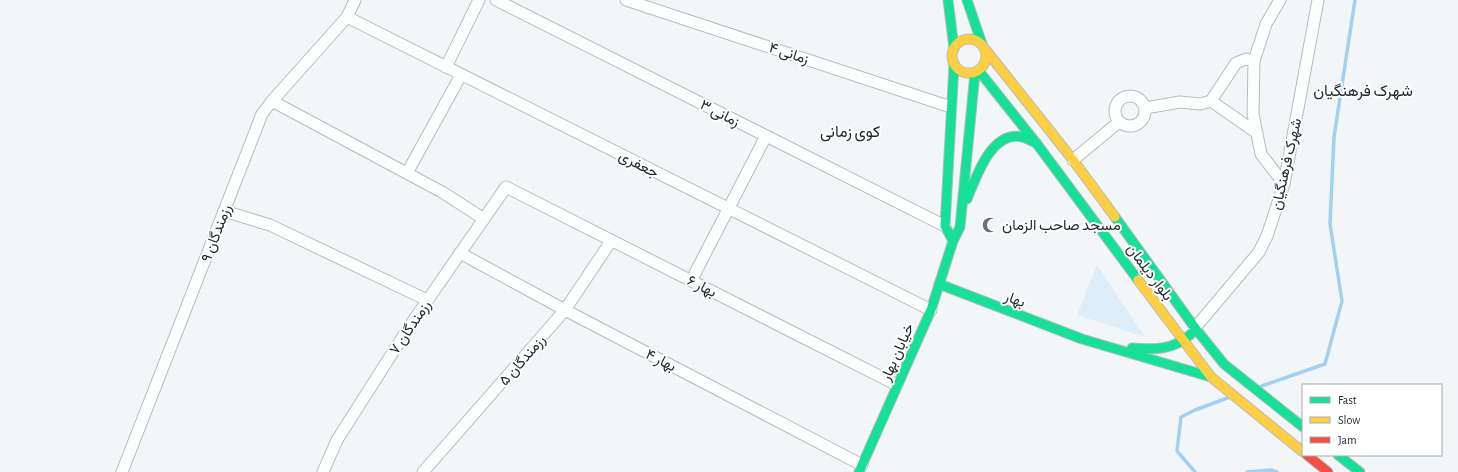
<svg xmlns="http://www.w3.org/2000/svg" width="1458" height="472" font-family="'Alegreya Sans',Vazirmatn,sans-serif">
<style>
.green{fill:#dfedf8}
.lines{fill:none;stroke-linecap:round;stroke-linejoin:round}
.stream{stroke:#a0d0f2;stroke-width:3.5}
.street-casing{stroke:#b7bbbf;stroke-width:13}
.fast-casing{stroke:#b7bbbf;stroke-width:11}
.slow-casing{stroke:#b7bbbf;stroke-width:11}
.jam-casing{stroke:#b7bbbf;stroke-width:11}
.street{stroke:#fdfefe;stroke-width:11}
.fast{stroke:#16e098;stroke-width:9}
.slow{stroke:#ffcf43;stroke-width:9}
.jam{stroke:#f24e42;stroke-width:9}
.labels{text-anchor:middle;stroke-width:4;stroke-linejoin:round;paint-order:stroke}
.street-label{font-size:15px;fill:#232a2f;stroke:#fff}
.poi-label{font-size:15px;fill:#232a2f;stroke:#fff;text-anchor:start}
.neighbourhood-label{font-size:16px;fill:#232a2f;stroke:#fff}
</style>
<rect width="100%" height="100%" fill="#f3f6f9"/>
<!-- green -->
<path class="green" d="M1097,265L1145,337L1077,315Z"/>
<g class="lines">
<!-- stream -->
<g class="stream">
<path d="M1259,387L1325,364L1342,301L1330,224L1334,137L1355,0"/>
<path d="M1195,472L1177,451L1181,417L1195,410L1230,397"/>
<path d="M1247,472L1271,470L1277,472"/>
</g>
<defs>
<g id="street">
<path d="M496,0L945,226"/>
<path d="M626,0L951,107"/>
<path d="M1280,0L1266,24L1254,61L1253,114L1261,154L1284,184"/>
<path d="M347,17L931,310"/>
<path d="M446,67L479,0"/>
<circle cx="1130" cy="111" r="15"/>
<path d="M272,101L442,192L484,219"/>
<path d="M1211,101L1236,63L1246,59L1254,61"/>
<path d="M1145,108L1180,102L1200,104L1211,101L1257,133"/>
<path d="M1073,160L1119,122"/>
<path d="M407,173L461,75"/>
<path d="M224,211L270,225L427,300"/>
<path d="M460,253L565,310L862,465"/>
<path d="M691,281L766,136"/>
<path d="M1195,328L1259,252L1267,236L1284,184L1318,0"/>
<path d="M122,472L262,114L272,101L347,17L355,0"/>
<path d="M323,472L337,440L409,327L506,187L897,385"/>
<path d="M423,472L565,310L611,241"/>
</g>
<g id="fast">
<path d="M948,0L954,48"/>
<path d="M967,0L982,44"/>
<path d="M979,71L1037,144L1138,280"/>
<path d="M967,199C976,178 991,130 1022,137C1027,138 1032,141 1036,143"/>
<path d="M1115,217L1195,328L1224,364L1303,427"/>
<path d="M953,241L945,226L954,65"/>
<path d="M939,284L1082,339L1211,377"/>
<path d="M1132,348C1154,350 1174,350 1191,334"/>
<path d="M1338,455L1360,472"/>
<path d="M859,472L931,310L953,241L960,227L975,73"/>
</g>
<g id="slow">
<circle cx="969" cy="56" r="17"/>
<path d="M985,49L1073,160L1115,217"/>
<path d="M1138,280L1211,377L1303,452"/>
</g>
<path id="jam" d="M1307,455L1328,472"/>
</defs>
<!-- street casing -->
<use href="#street" class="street-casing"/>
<!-- fast casing -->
<use href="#fast" class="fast-casing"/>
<!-- slow casing -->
<use href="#slow" class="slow-casing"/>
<!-- jam casing -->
<use href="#jam" class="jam-casing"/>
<!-- street -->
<use href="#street" class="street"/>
<!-- fast -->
<use href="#fast" class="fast"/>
<!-- slow -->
<use href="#slow" class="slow"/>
<!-- jam -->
<use href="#jam" class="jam"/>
</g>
<!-- icons -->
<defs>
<symbol id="mosque-bare" viewBox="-9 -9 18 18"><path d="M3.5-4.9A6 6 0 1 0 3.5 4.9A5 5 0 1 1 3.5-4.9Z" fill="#6c7176" stroke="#fff" stroke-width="2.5" paint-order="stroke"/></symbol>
</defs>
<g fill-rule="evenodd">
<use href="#mosque-bare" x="979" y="214" width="22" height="22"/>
</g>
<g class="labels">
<!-- street labels -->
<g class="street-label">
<text transform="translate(789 53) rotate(18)" y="5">زمانی ۴</text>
<text transform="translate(720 113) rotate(27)" y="5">زمانی ۳</text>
<text transform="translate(639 164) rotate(27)" y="5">جعفری</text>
<text transform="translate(1286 164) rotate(-77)" y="5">شهرک فرهنگیان</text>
<text transform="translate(216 233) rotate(-69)" y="5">رزمندگان ۹</text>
<text transform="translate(1150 272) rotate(53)" y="5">بلوار دیلمان</text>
<text transform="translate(702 286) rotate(27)" y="5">بهار ۶</text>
<text transform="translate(1015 299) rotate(20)" y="5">بهار</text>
<text transform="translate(410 327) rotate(-56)" y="5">رزمندگان ۷</text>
<text transform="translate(897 352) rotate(-66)" y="5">خیابان بهار</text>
<text transform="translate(522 360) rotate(-49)" y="5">رزمندگان ۵</text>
<text transform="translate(661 360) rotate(27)" y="5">بهار ۴</text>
</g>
<!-- poi labels -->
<g class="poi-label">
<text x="1002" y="230">مسجد صاحب الزمان</text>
</g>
<!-- neighbourhood labels -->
<g class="neighbourhood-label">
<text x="1363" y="96">شهرک فرهنگیان</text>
<text x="850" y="137">کوی زمانی</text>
</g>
</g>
<!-- legend -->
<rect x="1302" y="384" width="140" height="72" fill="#ffffff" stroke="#a7aaac"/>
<rect x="1310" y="397" width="20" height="6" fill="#16e098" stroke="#a7aaac"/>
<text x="1338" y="404" font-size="12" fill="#232a2f">Fast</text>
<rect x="1310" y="417" width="20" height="6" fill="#ffcf43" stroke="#a7aaac"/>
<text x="1338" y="424" font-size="12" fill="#232a2f">Slow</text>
<rect x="1310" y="437" width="20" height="6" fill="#f24e42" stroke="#a7aaac"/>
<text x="1338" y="444" font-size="12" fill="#232a2f">Jam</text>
</svg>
